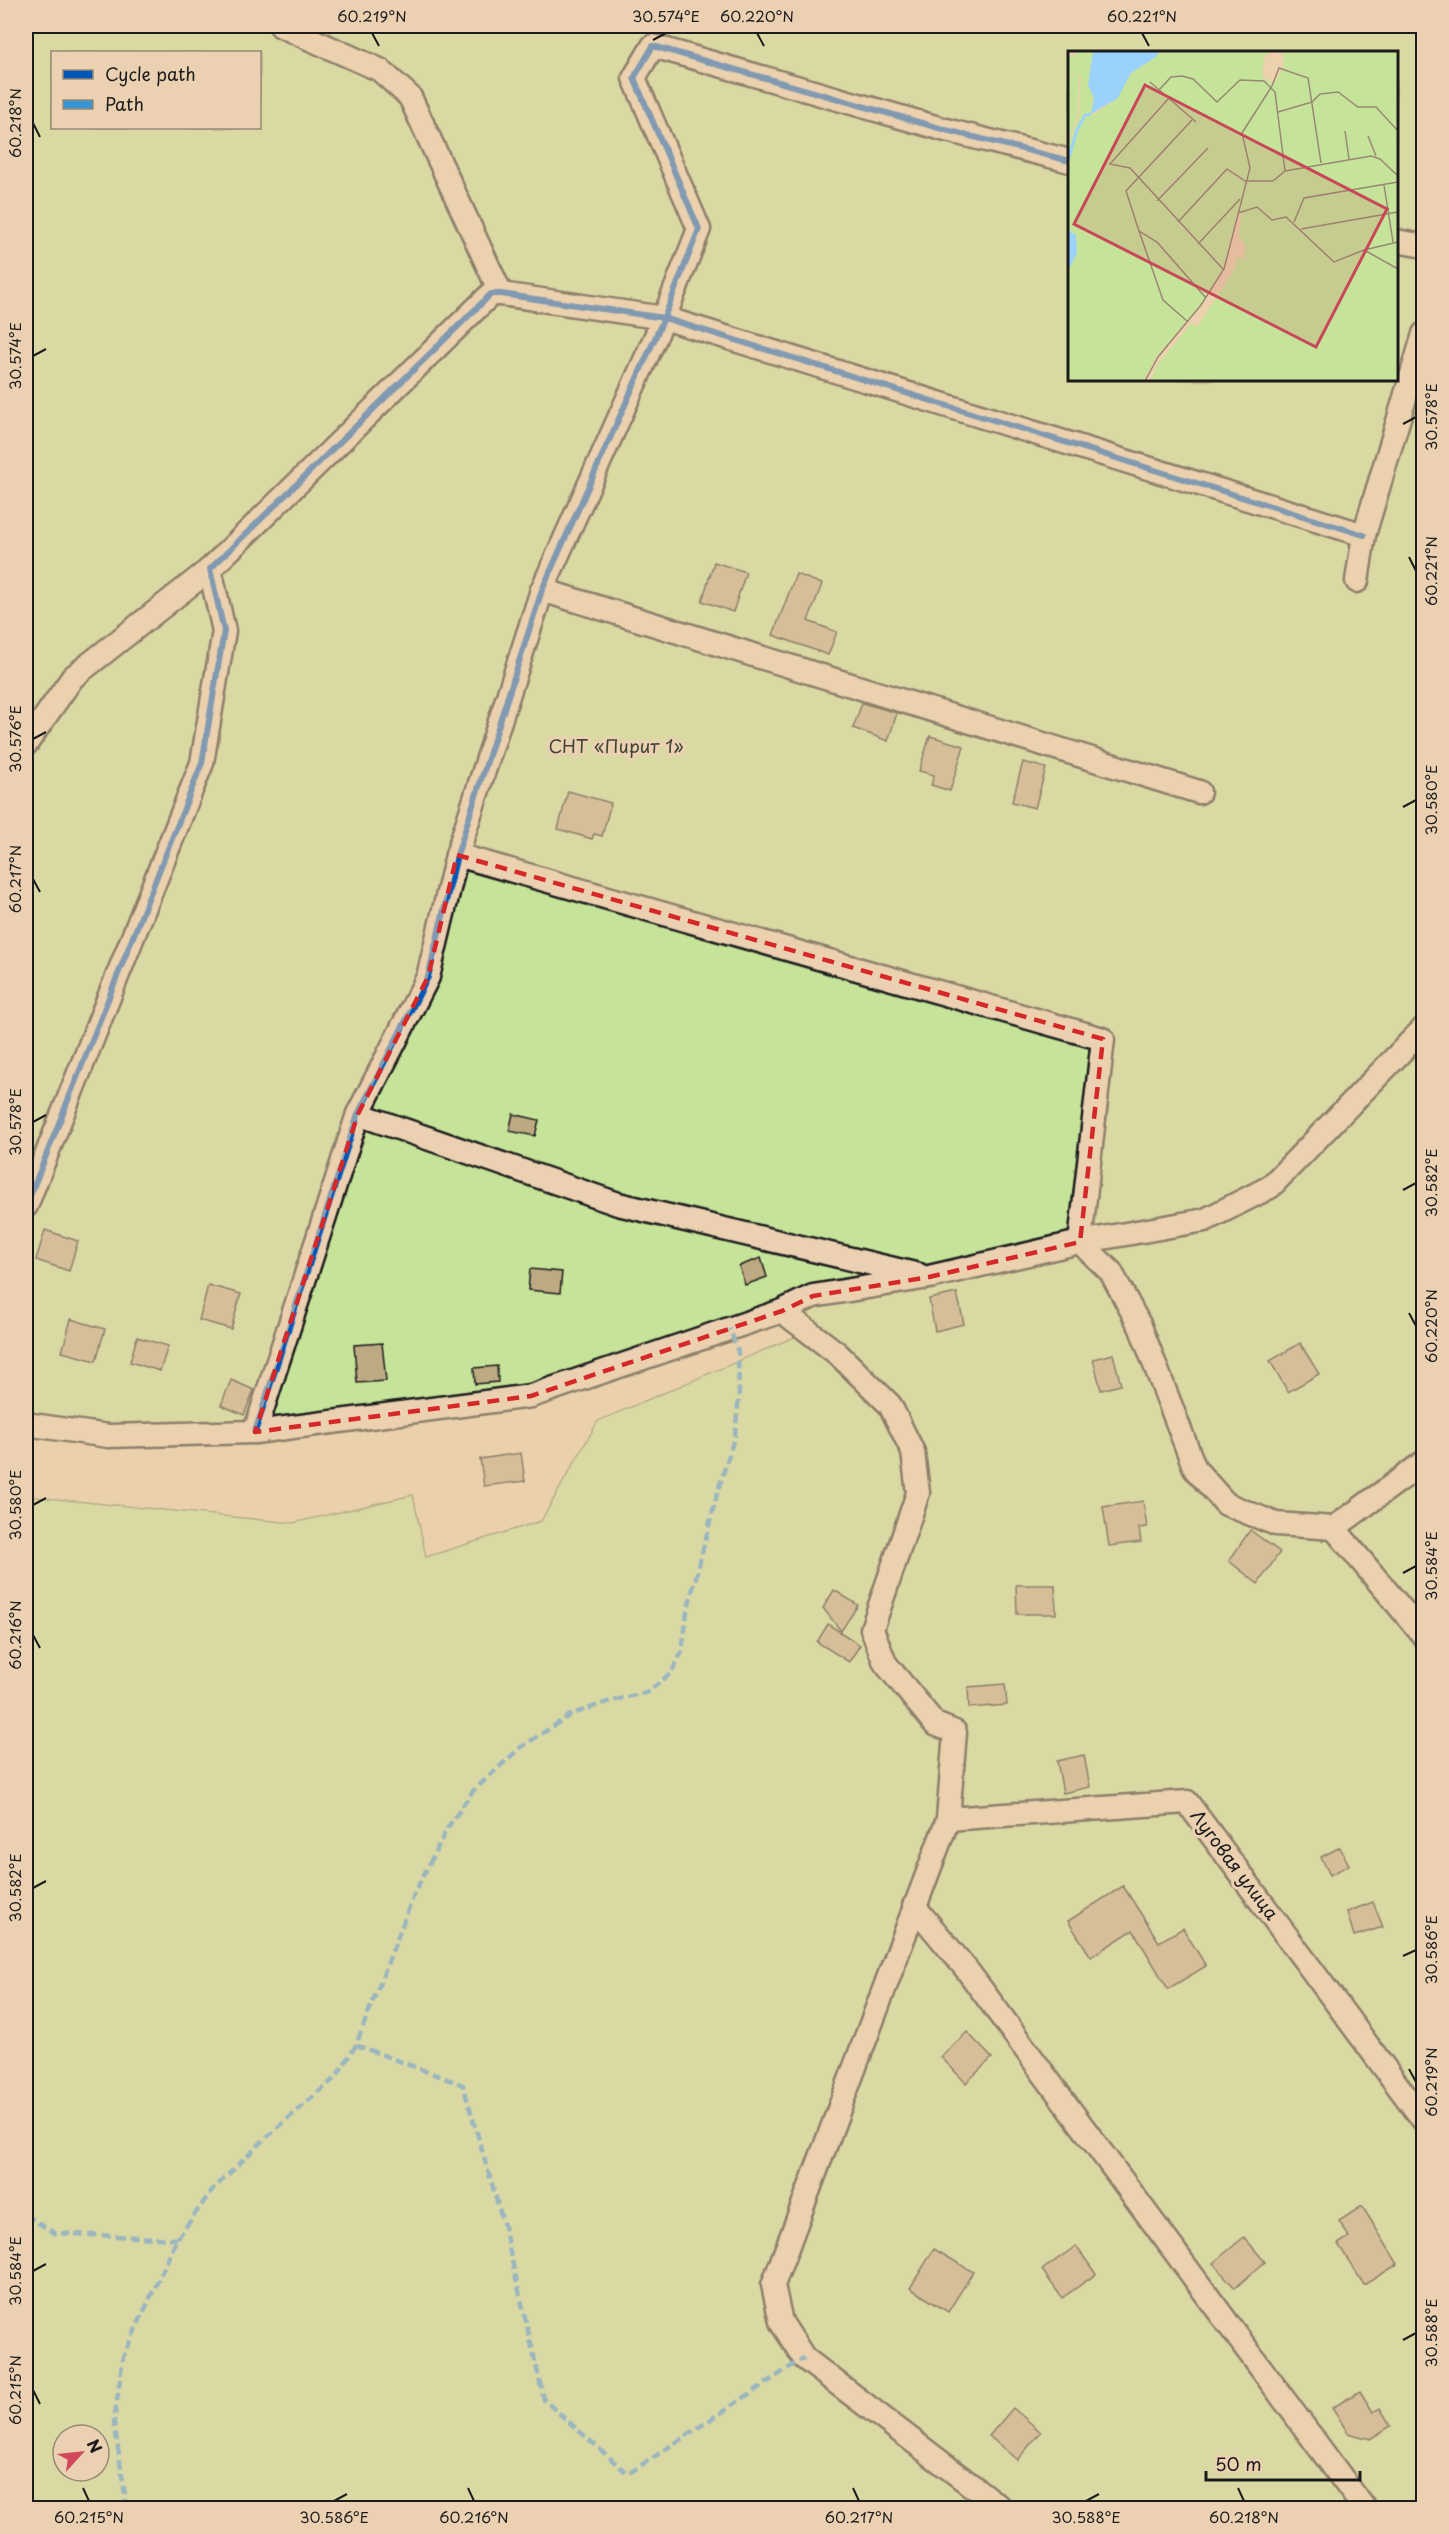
<svg xmlns="http://www.w3.org/2000/svg" width="1449" height="2534" font-family="'Playpen Sans',sans-serif">
<style>
.green{fill:#c6e39a;stroke:#71805b;stroke-width:1.5;fill-rule:evenodd}
.building{fill:#bda982;stroke:#1c1c1c;stroke-width:1.5}
.lines{fill:none;stroke-linecap:round;stroke-linejoin:round}
.minor-casing{stroke:#1c1c1c;stroke-width:27}
.minor{stroke:#ebd1b2;stroke-width:22}
.quiet{stroke:#3a94d4;stroke-width:4.5;stroke-dasharray:9 4.5;stroke-linecap:butt}
.cycleway-casing{stroke:#ebd1b2;stroke-width:10}
.cycleway{stroke:#0057b8;stroke-width:6}
.marked{fill:none;stroke:#d62828;stroke-width:4.5;stroke-dasharray:12 8;stroke-linejoin:round}
.ticks{fill:none;stroke:#1c1c1c;stroke-width:2}
.labels{text-anchor:middle;stroke-width:6;stroke-linejoin:round;paint-order:stroke}
.park-label{font-size:18px;fill:#3e4435;stroke:#ebd1b2}
.street-label{font-size:18px;fill:#1c1c1c;stroke:#ebd1b2}
.inset-river{fill:none;stroke:#9ad2f9;stroke-width:3}
.inset-road{fill:none;stroke:#988972;stroke-width:1.5}
.view{fill:#c84758;fill-opacity:0.15;stroke:#c84758;stroke-width:3}
.inset-edge{fill:none;stroke:#1c1c1c;stroke-width:3}
.neatline{fill:none;stroke:#1c1c1c;stroke-width:2}
.ticks-label{font-size:15px;text-anchor:middle;fill:#1c1c1c}
</style>
<rect width="100%" height="100%" fill="#ebd1ac"/>
<filter id="ink" filterUnits="userSpaceOnUse"><feTurbulence type="fractalNoise" baseFrequency=".0167" numOctaves="2"/><feDisplacementMap in="SourceGraphic" scale="12" xChannelSelector="R" yChannelSelector="G"/><feConvolveMatrix kernelMatrix="1 2 1 2 8 2 1 2 1" color-interpolation-filters="sRGB"/></filter>
<g filter="url(#ink)">
<!-- green -->
<path class="green" d="M26,26H1423V2508H26V1496L293,1523L413,1495L426,1557L541,1521L598,1421L799,1335L781,1308L571,1376L283,1427L100,1429L26,1418ZM52,52H260V128H52ZM1070,52H1396V380H1070ZM63,2435H99V2471H63Z"/>
<!-- building -->
<g class="building">
<path d="M714,562L746,572L733,612L702,601Z"/>
<path d="M796,574L822,584L808,621L837,632L828,655L773,635Z"/>
<path d="M862,703L897,713L888,741L853,728Z"/>
<path d="M930,736L964,746L950,791L931,785L934,775L919,771Z"/>
<path d="M1023,762L1046,768L1035,808L1012,802Z"/>
<path d="M568,791L611,803L602,836L594,834L592,839L558,829Z"/>
<path d="M513,1114L539,1120L535,1136L509,1131Z"/>
<path d="M45,1230L78,1241L69,1271L36,1260Z"/>
<path d="M761,1258L767,1277L745,1285L739,1266Z"/>
<path d="M530,1269L562,1272L560,1293L528,1290Z"/>
<path d="M208,1285L241,1294L231,1329L199,1320Z"/>
<path d="M957,1293L964,1324L935,1331L929,1299Z"/>
<path d="M71,1319L105,1329L96,1361L62,1352Z"/>
<path d="M137,1337L168,1346L160,1371L130,1362Z"/>
<path d="M382,1343L386,1381L357,1383L354,1345Z"/>
<path d="M1300,1343L1319,1374L1288,1392L1270,1361Z"/>
<path d="M1113,1354L1121,1385L1101,1390L1093,1359Z"/>
<path d="M497,1366L498,1382L475,1384L474,1368Z"/>
<path d="M231,1380L254,1390L244,1415L221,1405Z"/>
<path d="M521,1453L525,1481L484,1486L480,1459Z"/>
<path d="M1143,1501L1147,1527L1139,1528L1141,1542L1109,1546L1103,1507Z"/>
<path d="M1250,1530L1280,1552L1258,1584L1229,1561Z"/>
<path d="M1016,1585H1055L1056,1614H1017Z"/>
<path d="M834,1590L858,1605L841,1631L823,1608Z"/>
<path d="M828,1624L860,1645L849,1662L817,1642Z"/>
<path d="M1005,1684L1007,1705L969,1708L968,1687Z"/>
<path d="M1084,1755L1090,1787L1063,1793L1057,1761Z"/>
<path d="M1340,1847L1349,1865L1330,1875L1321,1857Z"/>
<path d="M1123,1886L1159,1942L1183,1928L1206,1966L1168,1989L1133,1930L1091,1957L1068,1921Z"/>
<path d="M1373,1902L1383,1927L1354,1936L1347,1912Z"/>
<path d="M967,2032L992,2058L966,2083L941,2057Z"/>
<path d="M1362,2206L1398,2264L1364,2285L1338,2244L1349,2237L1339,2221Z"/>
<path d="M1244,2237L1265,2262L1235,2288L1213,2263Z"/>
<path d="M1076,2246L1096,2274L1062,2298L1042,2270Z"/>
<path d="M934,2249L973,2272L948,2312L910,2288Z"/>
<path d="M1360,2391L1373,2412L1380,2408L1391,2426L1370,2439L1348,2433L1332,2408Z"/>
<path d="M1013,2408L1041,2432L1017,2460L989,2436Z"/>
</g>
<g class="lines">
<defs>
<g id="minor">
<path d="M281,26L380,70L410,97L501,294"/>
<path d="M1396,241L1424,246"/>
<path d="M1357,581L1364,535L1424,334"/>
<path d="M542,590L1199,792"/>
<path d="M26,744L73,677L210,569"/>
<path d="M457,855L1103,1039L1080,1242L1111,1272L1140,1326L1195,1469L1226,1504L1276,1524L1334,1528L1424,1636"/>
<path d="M358,1114L618,1204L919,1275"/>
<path d="M26,1206L202,763L224,631L210,569L491,294H501L664,318L1364,535"/>
<path d="M782,1311L838,1354L890,1405L913,1452L918,1493L872,1629L885,1663L935,1724L955,1732L948,1819L773,2285L781,2322L804,2358L1001,2508"/>
<path d="M26,1424L108,1436L255,1432L531,1396L782,1311L813,1296L929,1277L1080,1242L1205,1220L1270,1187L1424,1028"/>
<path d="M255,1432L358,1114L428,977L457,855L542,590L664,318L699,229L634,78L653,46L946,130L1070,161"/>
<path d="M1334,1528L1424,1462"/>
<path d="M948,1819L1187,1802L1424,2121"/>
<path d="M914,1906L967,1970L1364,2508"/>
</g>
</defs>
<!-- minor casing -->
<use href="#minor" class="minor-casing"/>
<!-- minor -->
<use href="#minor" class="minor"/>
<!-- quiet -->
<g class="quiet">
<path d="M356,2045L463,2085L503,2222L544,2400L628,2474L804,2358"/>
<path d="M26,2215L54,2233L177,2239"/>
<path d="M127,2508L114,2422L123,2357L177,2239L213,2189L267,2137L336,2077L356,2045L415,1892L448,1827L473,1791L520,1748L570,1715L607,1702L648,1692L671,1673L682,1652L687,1612L717,1494L735,1435L739,1395L738,1352L730,1329"/>
</g>
<defs>
<g id="cycleway">
<path d="M26,1206L202,763L224,631L210,569L491,294H501L664,318L1364,535"/>
<path d="M255,1432L358,1114L428,977L457,855L542,590L664,318L699,229L634,78L653,46L946,130L1070,161"/>
</g>
</defs>
<!-- cycleway casing -->
<use href="#cycleway" class="cycleway-casing"/>
<!-- cycleway -->
<use href="#cycleway" class="cycleway"/>
</g>
</g>
<!-- marked area -->
<path d="M0 0H1449V2534H0ZM457,855L1103,1039L1080,1242L929,1277L813,1296L782,1311L531,1396L255,1432L358,1114L428,977Z" fill="#ebd1ac" fill-opacity=".55" fill-rule="evenodd"/>
<path class="marked" d="M457,855L1103,1039L1080,1242L929,1277L813,1296L782,1311L531,1396L255,1432L358,1114L428,977Z"/>
<!-- ticks -->
<path class="ticks" d="M372,33L379,46M757,33L764,46M1142,33L1149,46M653,40L666,33M33,123L40,137M33,356L46,349M1403,424L1416,417M1409,557L1416,571M33,739L46,732M1403,807L1416,800M33,879L40,892M33,1122L46,1115M1403,1190L1416,1183M1409,1313L1416,1326M33,1505L46,1498M1403,1573L1416,1566M33,1635L40,1648M33,1888L46,1881M1403,1956L1416,1950M1409,2069L1416,2082M33,2271L46,2264M1403,2340L1416,2333M33,2390L40,2404M83,2488L89,2501M468,2488L474,2501M853,2488L859,2501M1238,2488L1244,2501M334,2501L347,2494M1086,2501L1099,2494"/>
<g class="labels">
<!-- park labels -->
<g class="park-label">
<text x="616" y="753">СНТ «Пирит 1»</text>
</g>
<!-- street labels -->
<g class="street-label">
<text transform="translate(1234 1865) rotate(53)" y="6">Луговая улица</text>
</g>
</g>
<!-- overview -->
<g transform="translate(1068 51)">
<rect width="330" height="330" fill="#ebd1ac"/>
<path d="M8,0H25L20,34L26,47L23,63H27L50,47L63,22L88,6L91,0H202L196,7L194,25L206,33L216,15L215,0H330V330H82L89,314L123,273L130,275L166,219L169,206L176,208L178,195L171,185L173,162H169L156,215L136,249L88,306L75,330H0V220L9,202L8,184L0,179V93L11,66L13,25L0,23V5H7ZM0,24L11,26L9,66L0,90Z" fill="#c6e39a"/>
<path d="M25,0L41,1L91,0L88,6L63,22L50,47L23,63L26,47L20,34ZM0,179L8,184L9,202L0,220Z" fill="#9ad2f9"/>
<path class="inset-river" d="M0,109L9,79L17,64L23,63"/>
<path class="inset-road" d="M82,31L128,71M91,39L103,26L114,25L125,28L149,51L172,29L196,30L207,41L217,120M101,47L42,113L62,117L155,218M210,61L244,51L252,43L270,41L290,56H308L330,80M124,69L58,140L71,180L89,191L138,247M277,80L281,108M300,85L308,105M316,134L325,191M89,150L140,97M170,162L189,156L204,169L218,166L266,211L296,199L330,191M110,171L159,118L177,130H205L217,120L303,105L312,108L330,125M226,171L236,147L330,131M233,178L330,161M71,180L95,249L119,270M130,193L172,148M298,200L330,218M77,330L90,306L133,254L156,218L182,117L174,82L204,35L211,17L240,27L253,112"/>
<path class="view" d="M77,34L319,158L248,296L6,173Z"/>
<rect width="330" height="330" class="inset-edge"/>
</g>
<!-- margin -->
<rect width="1449" height="2534" fill="none" stroke="#ebd1b2" stroke-width="66"/>
<!-- legend -->
<rect x="51" y="51" width="210" height="78" fill="#ebd1b2" stroke="#988976" stroke-width="1.5"/>
<rect x="63" y="70" width="30" height="9" fill="#0057b8" stroke="#988976" stroke-width="1.5"/>
<text x="105" y="81" font-size="18" fill="#1c1c1c">Cycle path</text>
<rect x="63" y="100" width="30" height="9" fill="#3a94d4" stroke="#988976" stroke-width="1.5"/>
<text x="105" y="111" font-size="18" fill="#1c1c1c">Path</text>
<!-- north arrow -->
<g transform="translate(81 2453) rotate(63)"><circle r="28" fill="#ebd1b2" stroke="#988976" stroke-width="1.5"/>
<path d="M0-4.5L10 22L0 15L-10 22Z" fill="#d1495b"/>
<text y="-9" font-size="16" font-weight="bold" text-anchor="middle" fill="#1c1c1c">N</text>
</g>
<!-- scale -->
<path d="M1206 2471v9h154v-9" fill="none" stroke="#1c1c1c" stroke-width="3"/>
<text x="1215" y="2471" font-size="18" fill="#1c1c1c" stroke="#ebd1b2" stroke-width="4.5" paint-order="stroke">50 m</text>
<rect x="33" y="33" width="1383" height="2468" class="neatline"/>
<g class="ticks-label">
<text x="372" y="22">60.219°N</text>
<text x="666" y="22">30.574°E</text>
<text x="757" y="22">60.220°N</text>
<text x="1142" y="22">60.221°N</text>
<text transform="translate(16 123) rotate(-90)" y="5">60.218°N</text>
<text transform="translate(16 356) rotate(-90)" y="5">30.574°E</text>
<text transform="translate(1432 417) rotate(-90)" y="5">30.578°E</text>
<text transform="translate(1432 571) rotate(-90)" y="5">60.221°N</text>
<text transform="translate(16 739) rotate(-90)" y="5">30.576°E</text>
<text transform="translate(1432 800) rotate(-90)" y="5">30.580°E</text>
<text transform="translate(16 879) rotate(-90)" y="5">60.217°N</text>
<text transform="translate(16 1122) rotate(-90)" y="5">30.578°E</text>
<text transform="translate(1432 1183) rotate(-90)" y="5">30.582°E</text>
<text transform="translate(1432 1326) rotate(-90)" y="5">60.220°N</text>
<text transform="translate(16 1505) rotate(-90)" y="5">30.580°E</text>
<text transform="translate(1432 1566) rotate(-90)" y="5">30.584°E</text>
<text transform="translate(16 1635) rotate(-90)" y="5">60.216°N</text>
<text transform="translate(16 1888) rotate(-90)" y="5">30.582°E</text>
<text transform="translate(1432 1950) rotate(-90)" y="5">30.586°E</text>
<text transform="translate(1432 2082) rotate(-90)" y="5">60.219°N</text>
<text transform="translate(16 2271) rotate(-90)" y="5">30.584°E</text>
<text transform="translate(1432 2333) rotate(-90)" y="5">30.588°E</text>
<text transform="translate(16 2390) rotate(-90)" y="5">60.215°N</text>
<text x="89" y="2523">60.215°N</text>
<text x="334" y="2523">30.586°E</text>
<text x="474" y="2523">60.216°N</text>
<text x="859" y="2523">60.217°N</text>
<text x="1086" y="2523">30.588°E</text>
<text x="1244" y="2523">60.218°N</text>
</g>
</svg>
